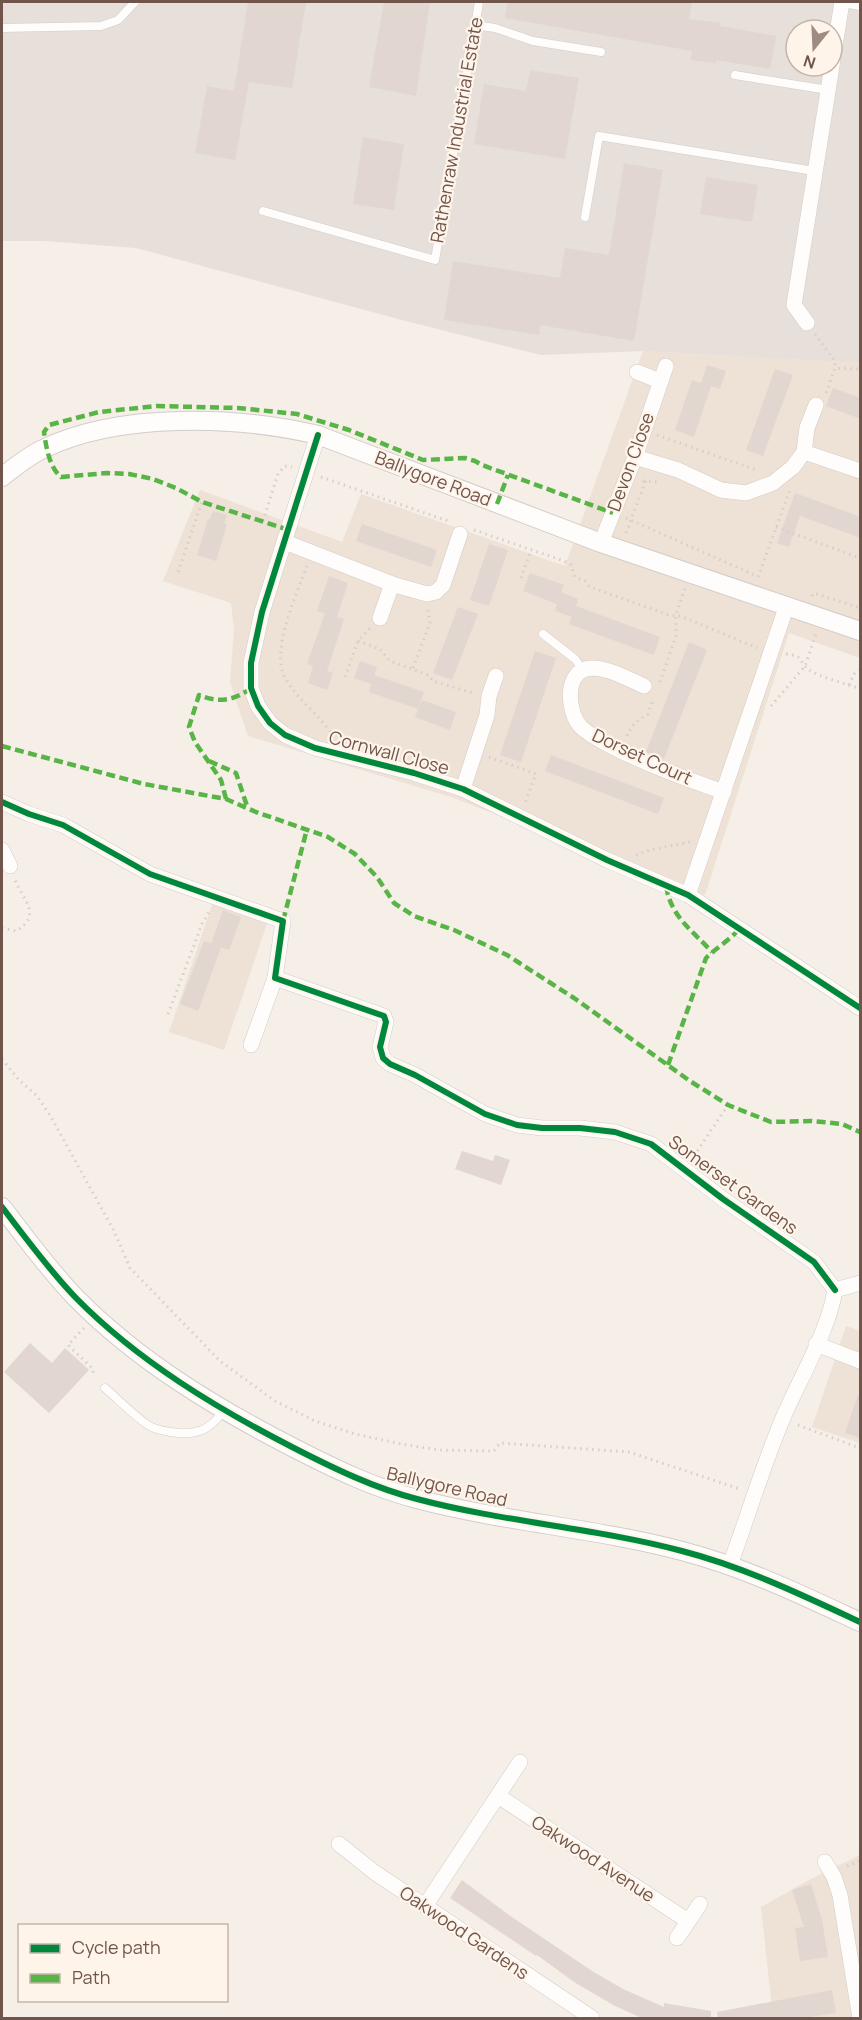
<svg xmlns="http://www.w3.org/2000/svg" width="862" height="2020" font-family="Manrope,sans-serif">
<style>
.residential{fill:#eee1d6}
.industrial{fill:#e7dfd9;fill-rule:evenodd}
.building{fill:#e1d7d0}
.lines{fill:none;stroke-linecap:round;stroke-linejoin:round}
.service-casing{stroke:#d4ccc7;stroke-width:9}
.minor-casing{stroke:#d4ccc7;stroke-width:16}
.tertiary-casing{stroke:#d4ccc7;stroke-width:20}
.path{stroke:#d6ceca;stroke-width:3;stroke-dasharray:1.5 4.5;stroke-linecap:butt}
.service{stroke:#fefdfc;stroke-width:8}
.minor{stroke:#fefdfc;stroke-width:15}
.tertiary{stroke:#fefdfc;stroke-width:18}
.quiet{stroke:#59b447;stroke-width:4.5;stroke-dasharray:9 4.5;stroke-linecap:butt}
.cycleway-casing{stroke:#fef4e9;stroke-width:10}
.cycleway{stroke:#00873e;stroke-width:6}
.labels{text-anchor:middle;stroke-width:4.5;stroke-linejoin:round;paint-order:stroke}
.street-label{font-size:18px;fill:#71554b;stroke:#fef4e9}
</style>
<rect width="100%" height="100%" fill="#f5efe8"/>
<!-- residential -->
<g class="residential">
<path d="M643,351L860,363V658L789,633L705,895L451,797L248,736L230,682L234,630L231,603L163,581L200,490L342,542L361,494L565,566Z"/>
<path d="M213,902L268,921L224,1050L169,1032Z"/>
<path d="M846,1326L860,1331V1443L812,1427Z"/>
<path d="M860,1855V2018H773L761,1907L807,1881Z"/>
</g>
<!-- industrial -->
<path class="industrial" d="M2,2H860V363L643,351L541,355L402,320L136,248L45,241H2ZM796,30H832V66H796Z"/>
<!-- building -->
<g class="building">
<path d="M248,2H306L292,88L249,82L235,160L195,153L207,86L234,91Z"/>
<path d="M384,2H430L416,96L369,87Z"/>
<path d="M508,2H692L689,19L720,23V26L776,36L770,69L716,60V63L691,60L692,51L505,18Z"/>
<path d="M530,70L579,78L565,159L474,144L484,84L526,91Z"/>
<path d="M363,137L404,144L394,210L353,204Z"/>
<path d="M624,163L663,170L634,341L540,325L539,335L444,320L453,261L560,278L565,248L609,255Z"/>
<path d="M706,177L758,185L752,222L700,214Z"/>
<path d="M707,365L726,371L720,389L711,386L694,437L675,430L692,380L701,383Z"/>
<path d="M775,369L793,375L763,456L746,450Z"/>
<path d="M833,388L861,398V419L826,406Z"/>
<path d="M795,493L861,517V538L800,516L789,547L777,543Z"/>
<path d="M213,511L227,515L224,523L227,524L216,561L197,555L208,519H210Z"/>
<path d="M362,524L437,550L431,567L356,541Z"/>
<path d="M489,544L508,550L489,606L470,600Z"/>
<path d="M530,573L564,585L561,592L578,599L572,617L555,611L558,601L557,604L523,591Z"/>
<path d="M329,576L348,583L337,617L317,611Z"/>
<path d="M576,606L660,637L654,655L569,624Z"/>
<path d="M458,607L478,614L452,680L433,673Z"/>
<path d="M325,613L344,619L327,671L333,673L327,690L308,683L313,666L307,664Z"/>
<path d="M689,642L707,650L664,759L646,752Z"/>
<path d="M535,651L556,658L521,762L500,755Z"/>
<path d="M360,661L377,667L371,684L354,678Z"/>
<path d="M374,675L424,692L418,709L369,692Z"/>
<path d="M422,700L456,712L450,730L415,717Z"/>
<path d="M551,755L664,798L658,814L545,771Z"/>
<path d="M223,910L241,917L229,950L211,944Z"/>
<path d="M204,941L221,947L198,1011L180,1004Z"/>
<path d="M462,1151L493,1161L495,1155L510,1160L501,1185L455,1169Z"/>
<path d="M30,1343L52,1363L65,1348L89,1370L49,1413L4,1372Z"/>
<path d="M858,1395H861V1438L845,1433Z"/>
<path d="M462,1880L509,1915L592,1971L623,1989L664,2007V2003L711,2011V2019H644L615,2006L574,1982L537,1955L536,1956L450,1898Z"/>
<path d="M811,1884L822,1920L828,1957L800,1961L795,1928L804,1927L792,1890Z"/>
<path d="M832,1990L836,2013L796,2019H718L717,2012Z"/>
</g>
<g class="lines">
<defs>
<g id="service">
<path d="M842,3L860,6"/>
<path d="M475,25L495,28L533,41L601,52"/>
<path d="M2,28L101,26L118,20L135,2"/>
<path d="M735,75L828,90"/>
<path d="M263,211L435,260L479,2"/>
<path d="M585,217L599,136L814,171"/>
<path d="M543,634L575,659L583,670"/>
<path d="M105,1388C119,1400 133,1415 148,1425C154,1429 164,1431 171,1432C194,1436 210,1431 223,1411"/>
</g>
<g id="minor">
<path d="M832,64L842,2"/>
<path d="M807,323L794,305L832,66"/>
<path d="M637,372L660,381"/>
<path d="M318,435L262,612L251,663V688L258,706L270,723L285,735L315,748L414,773L463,789L607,860L688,895L860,1008"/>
<path d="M804,452L860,471"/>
<path d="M635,457L678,470L721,490L746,493L773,483L793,467L804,452L807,428L816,405"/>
<path d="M285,542L395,585L427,594L436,592L443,585L460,534"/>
<path d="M601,543L635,457L666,366"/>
<path d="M380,618L392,584"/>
<path d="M644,686C628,679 609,668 592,668C563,669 567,713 581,727C590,736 602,741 613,747C648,765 686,779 724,792"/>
<path d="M463,789L487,715L489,696L496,676"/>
<path d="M2,802L29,814L63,825L150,874L283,921L275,978L384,1016L386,1022L380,1047L383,1058L390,1064L415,1075L485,1114L517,1125L542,1128H580L615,1132L651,1144L723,1199L814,1262L835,1290"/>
<path d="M2,850L10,866"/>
<path d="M688,895L787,605"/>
<path d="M251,1045L275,978"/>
<path d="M816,1344L860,1361"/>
<path d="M730,1565C748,1516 763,1465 783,1418C799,1380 829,1330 835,1290L860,1283"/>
<path d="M498,1796L688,1921"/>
<path d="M339,1844L374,1872L592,2018"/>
<path d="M825,1862L834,1877L840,1895L860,2018"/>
<path d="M425,1906L520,1762"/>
<path d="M677,1938L700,1904"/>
</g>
<g id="tertiary">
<path d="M2,477C15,467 28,456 43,449C119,412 237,416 318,435L601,543L860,631"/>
<path d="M2,1207C25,1237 49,1270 76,1298C138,1361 216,1408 294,1448C333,1468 374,1488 417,1499C504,1522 595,1528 682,1551C744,1567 802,1595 860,1622"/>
</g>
</defs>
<!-- service casing -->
<use href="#service" class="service-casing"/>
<!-- minor casing -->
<use href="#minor" class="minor-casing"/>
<!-- tertiary casing -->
<use href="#tertiary" class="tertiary-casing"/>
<!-- path -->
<g class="path">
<path d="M815,334L835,361V368"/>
<path d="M826,393L835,368L860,369"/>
<path d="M657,435L759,471"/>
<path d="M321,477L451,522"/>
<path d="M643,481L657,482"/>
<path d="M626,518L757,576"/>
<path d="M263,521L278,474L285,466L292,467"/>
<path d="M776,527L860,558"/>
<path d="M474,530L564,561L571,565L575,577L585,581L590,587L669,615L681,616L757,648"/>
<path d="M626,533L646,480"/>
<path d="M307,566C297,593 270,650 285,678C297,699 319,715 333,735"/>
<path d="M178,572L202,502"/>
<path d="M758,577L790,490"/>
<path d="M521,578L531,550"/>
<path d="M812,596L814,593L860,608"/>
<path d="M358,641L380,649L390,661L428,675L433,681L473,693"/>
<path d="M786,654C805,656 798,662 809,670C819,677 848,684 860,689"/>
<path d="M413,668L430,623L428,610"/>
<path d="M345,677L358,641L370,628"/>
<path d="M660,682L676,636V615L685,588"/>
<path d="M849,685L854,674L860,670"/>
<path d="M771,706L805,666L816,634"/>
<path d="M627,736C631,725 638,720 648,714L653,699"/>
<path d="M489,757L536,774L525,803"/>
<path d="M636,855L650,850L690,842"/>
<path d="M2,928L16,931C43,915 23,900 15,880"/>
<path d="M168,1014L202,924L210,910"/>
<path d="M2,1059L19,1080L37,1096L51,1117L114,1231L130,1268L220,1361L275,1401L315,1421L355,1434L401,1444L439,1450L494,1451L500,1443L629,1452L740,1489"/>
<path d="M694,1156L728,1105"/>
<path d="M84,1328L68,1345L93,1369V1376"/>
<path d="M798,1425L860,1448"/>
<path d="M847,1866L860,1861"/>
</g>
<!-- service -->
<use href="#service" class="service"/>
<!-- minor -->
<use href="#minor" class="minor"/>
<!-- tertiary -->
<use href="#tertiary" class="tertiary"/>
<!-- quiet -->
<g class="quiet">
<path d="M497,504L508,475"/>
<path d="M289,530L202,502L176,488L153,479L129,474L107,473L61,477C49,467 46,446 44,432L49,425L99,412L157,406L238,408L297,414L349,430L423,460L465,458L475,461L482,465L613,513"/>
<path d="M2,746L144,784L226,799L256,812L328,837L355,854L377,877L394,903L414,916L454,930L507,955L574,998L690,1081L728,1105L771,1122L812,1121L842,1124L860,1132"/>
<path d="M209,761L236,773L248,809"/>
<path d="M226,799L221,780L195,742L189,727L199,695C218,703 234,701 251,688"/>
<path d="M666,886C671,917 692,930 712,952"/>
<path d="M283,921L307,829"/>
<path d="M668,1065L706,958C716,948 730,940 739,929"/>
</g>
<defs>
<g id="cycleway">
<path d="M318,435L262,612L251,663V688L258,706L270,723L285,735L315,748L414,773L463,789L607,860L688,895L860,1008"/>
<path d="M2,802L29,814L63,825L150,874L283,921L275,978L384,1016L386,1022L380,1047L383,1058L390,1064L415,1075L485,1114L517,1125L542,1128H580L615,1132L651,1144L723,1199L814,1262L835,1290"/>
<path d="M2,1207C25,1237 49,1270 76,1298C138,1361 216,1408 294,1448C333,1468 374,1488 417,1499C504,1522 595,1528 682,1551C744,1567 802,1595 860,1622"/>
</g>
</defs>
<!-- cycleway casing -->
<use href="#cycleway" class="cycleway-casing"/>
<!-- cycleway -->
<use href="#cycleway" class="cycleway"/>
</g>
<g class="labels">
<!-- street labels -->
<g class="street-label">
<text transform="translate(457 130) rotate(-80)" y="6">Rathenraw Industrial Estate</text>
<text transform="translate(631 462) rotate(-70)" y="6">Devon Close</text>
<text transform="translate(433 479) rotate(21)" y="6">Ballygore Road</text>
<text transform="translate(389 753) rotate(15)" y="6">Cornwall Close</text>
<text transform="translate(642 757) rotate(25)" y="6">Dorset Court</text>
<text transform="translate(733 1185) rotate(36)" y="6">Somerset Gardens</text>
<text transform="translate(447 1487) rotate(13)" y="6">Ballygore Road</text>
<text transform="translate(593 1859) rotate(33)" y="6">Oakwood Avenue</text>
<text transform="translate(464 1933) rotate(34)" y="6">Oakwood Gardens</text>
</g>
</g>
<!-- border -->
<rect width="862" height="2020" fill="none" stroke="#71554b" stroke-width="6"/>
<!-- legend -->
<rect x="18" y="1924" width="210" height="78" fill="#fef4e9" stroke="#c6b4aa" stroke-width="1.5"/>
<rect x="30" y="1944" width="30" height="9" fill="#00873e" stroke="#c6b4aa" stroke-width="1.5"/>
<text x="72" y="1954" font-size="18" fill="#71554b">Cycle path</text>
<rect x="30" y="1974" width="30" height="9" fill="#59b447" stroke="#c6b4aa" stroke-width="1.5"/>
<text x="72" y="1984" font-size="18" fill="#71554b">Path</text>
<!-- north arrow -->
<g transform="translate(814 48) rotate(198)"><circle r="28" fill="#fef4e9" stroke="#c6b4aa" stroke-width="1.5"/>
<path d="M0-4.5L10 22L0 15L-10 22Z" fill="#9f8b82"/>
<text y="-9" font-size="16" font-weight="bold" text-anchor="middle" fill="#71554b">N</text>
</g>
</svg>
